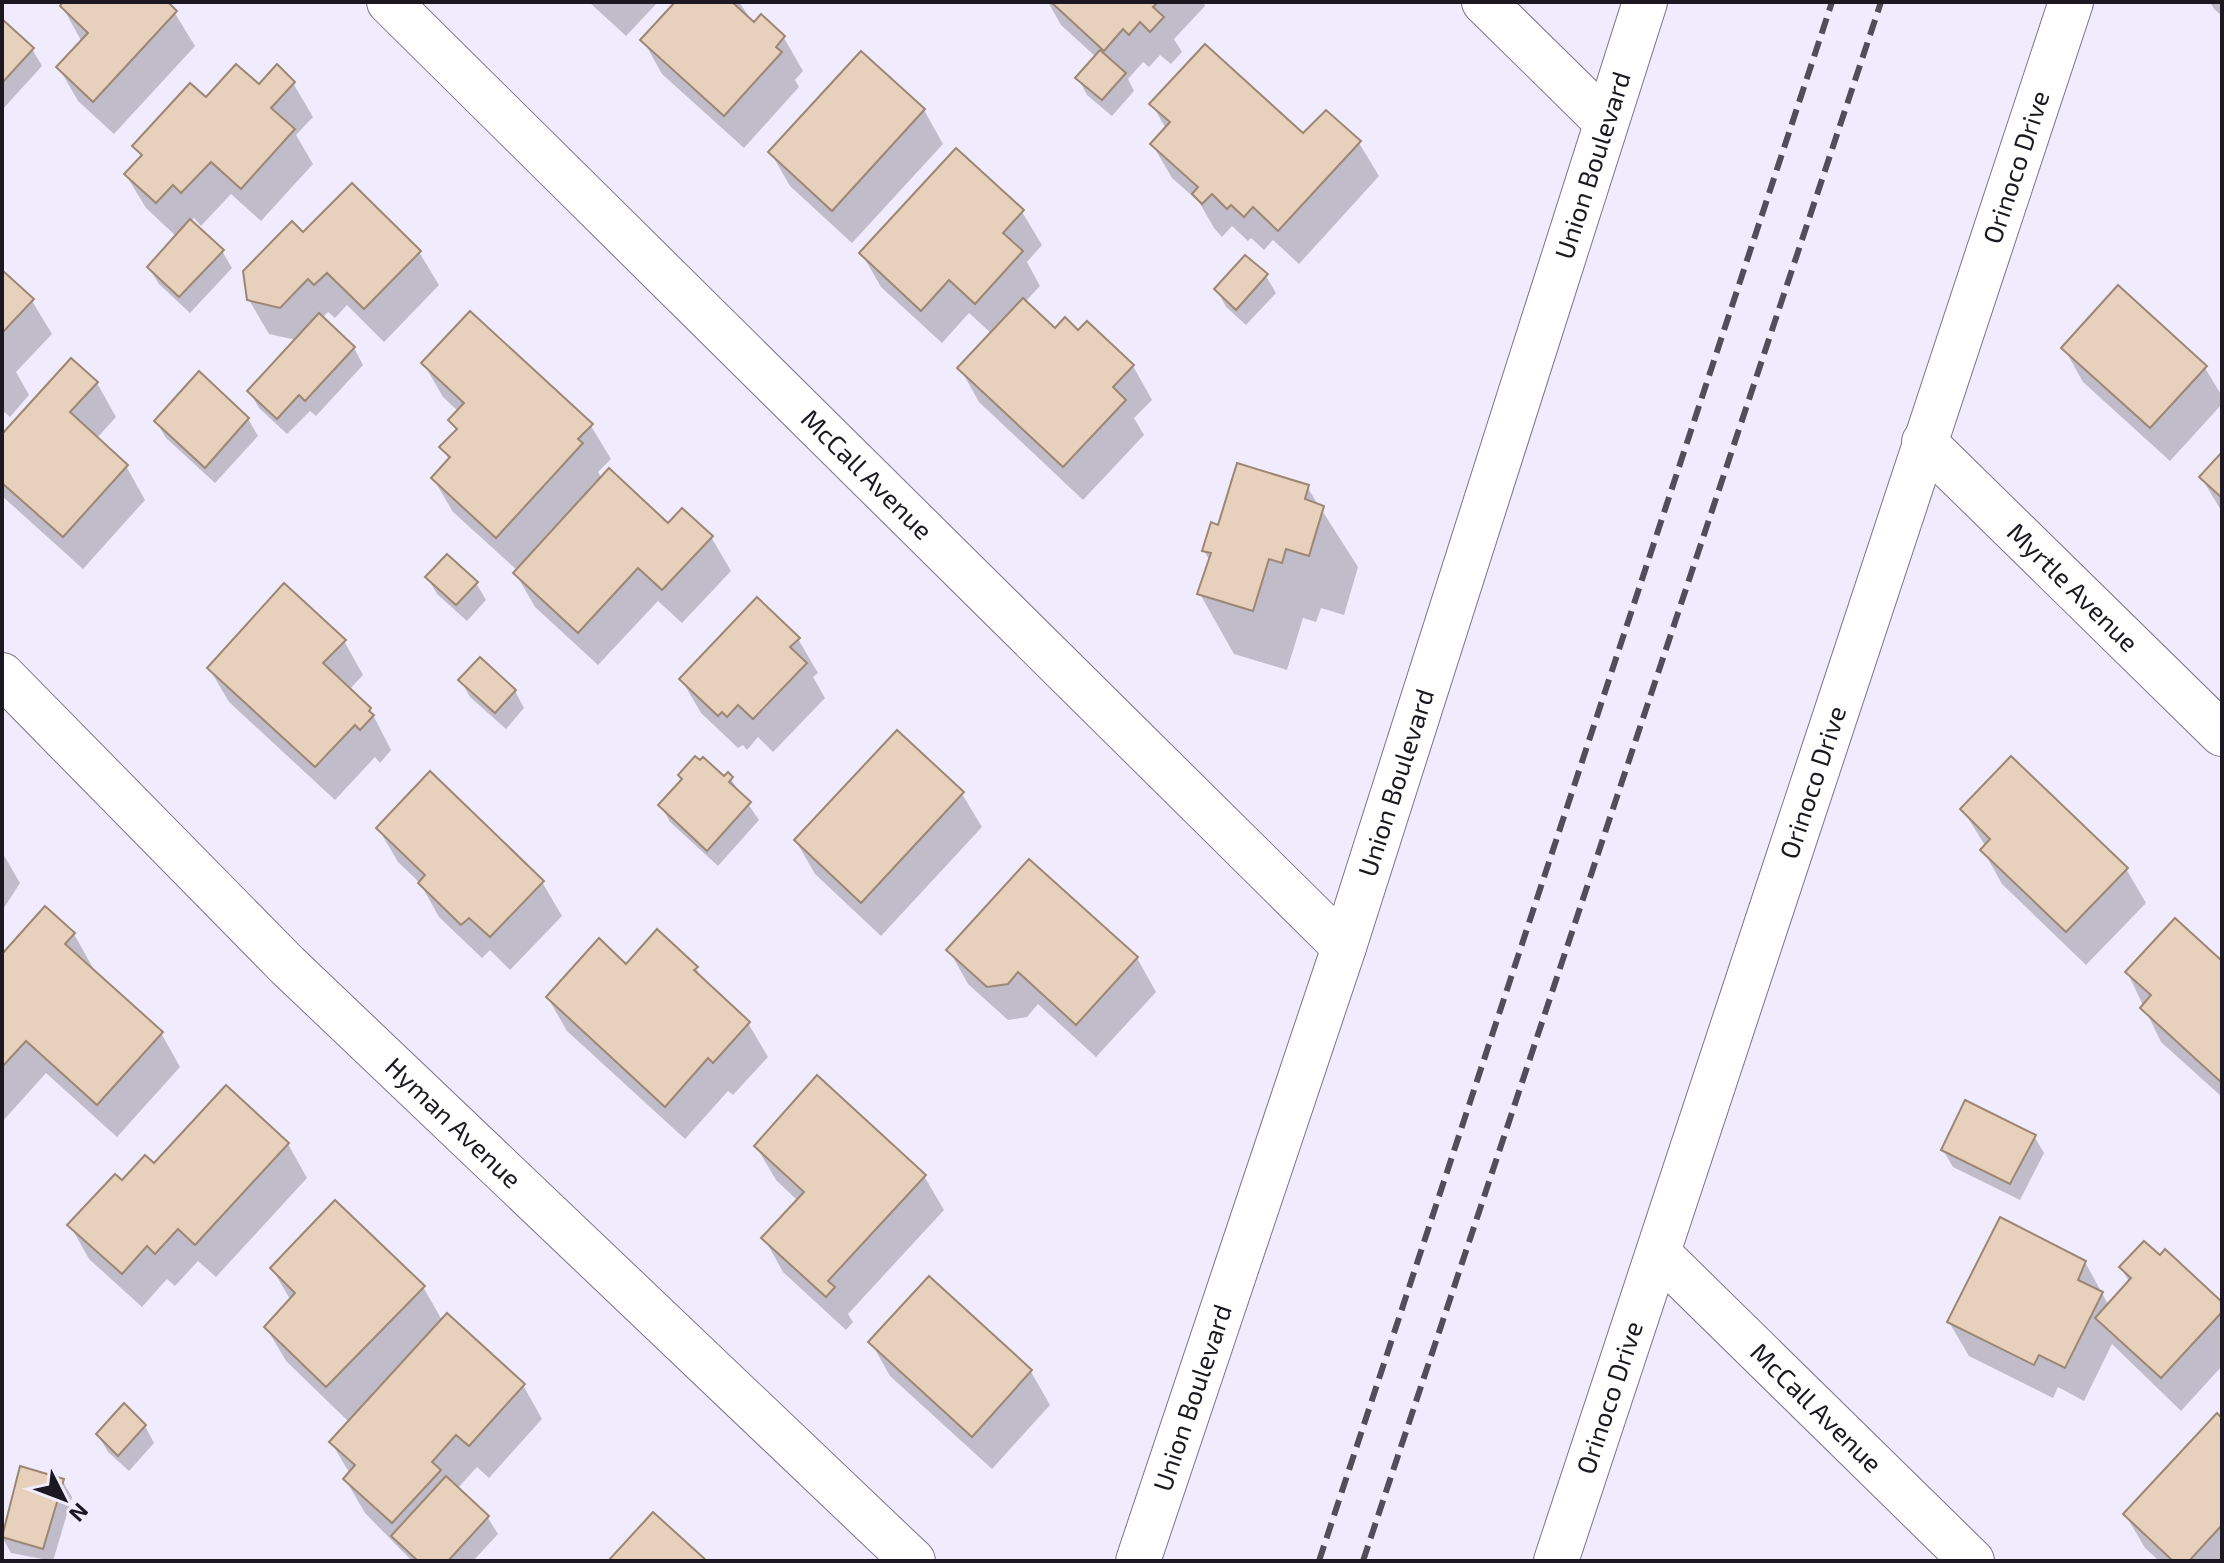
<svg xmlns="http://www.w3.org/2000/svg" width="2224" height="1563" font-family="'Exo 2',sans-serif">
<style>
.shadow{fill:#0003}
.building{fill:#e8d1bc;stroke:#9d8773;stroke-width:2}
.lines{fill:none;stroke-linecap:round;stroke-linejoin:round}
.minor-casing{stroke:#7a738c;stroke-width:46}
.major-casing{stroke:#7a738c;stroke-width:46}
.minor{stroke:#fff;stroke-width:44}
.major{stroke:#fff;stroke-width:44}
.rail{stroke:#514e5a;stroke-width:6;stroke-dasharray:16 8;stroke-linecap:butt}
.labels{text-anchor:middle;stroke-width:8;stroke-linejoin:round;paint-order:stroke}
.street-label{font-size:26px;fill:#1b1822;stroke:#f1ecfd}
</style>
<rect width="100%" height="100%" fill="#f1ecfd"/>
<!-- shadow -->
<g class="shadow">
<path d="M66,2H168L195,46L114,134L78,101L59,68L82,42L62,6Z"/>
<path d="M589,2H658L626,36Z"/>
<path d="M678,2H739L754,24L761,17L784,38L803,71L795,80L799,87L744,148L662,74L643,40Z"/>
<path d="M1048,2H1203L1205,6L1174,39L1182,52L1171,64L1160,55L1149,67L1143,62L1128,79L1134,91L1112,116L1087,95L1078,78L1096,57L1061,25Z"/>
<path d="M2210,2H2222V16L2214,9Z"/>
<path d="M2,21L32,49L42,66L2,110Z"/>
<path d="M861,53L924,110L943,144L852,243L790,186L771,153Z"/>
<path d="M293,83L313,117L296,135L313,164L261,221L231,194L201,226L194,218L190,222L222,251L232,268L190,313L159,284L149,268L177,237L146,208L126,175L142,158L135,146L206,100Z"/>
<path d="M1152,104L1303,136L1359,143L1379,176L1299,264L1273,240L1264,250L1251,238L1248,241L1232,226L1222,237L1214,228L1199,202L1172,178L1152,144L1166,129Z"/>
<path d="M1022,212L1042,245L1027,262L1040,286L1025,302L1056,331L1078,333L1133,366L1152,400L1134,418L1144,435L1083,500L979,402L960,368L992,334L969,313L942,343L881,287L862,254Z"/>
<path d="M303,235L419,252L439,285L384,342L347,305L335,318L328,312L322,318L354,348L363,365L316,416L310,411L287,434L259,408L249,391L296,340L269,334L249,300Z"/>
<path d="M2,273L32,301L52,334L16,372L29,395L10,417L2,410Z"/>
<path d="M1266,276L1276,293L1246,325L1226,307L1217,290Z"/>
<path d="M2064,348L2205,368L2222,396V404L2170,461L2083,382Z"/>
<path d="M72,361L97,383L116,417L96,439L126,466L145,500L83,569L2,496V437Z"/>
<path d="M424,364L591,426L611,459L598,472L602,479L668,526L711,537L731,571L682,623L658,601L598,665L535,607L516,574L518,571L453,512L433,478L449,460L442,447L457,432L451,421L459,412L443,397Z"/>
<path d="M248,419L258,436L215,483L166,438L156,421Z"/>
<path d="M2222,455V512L2201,477Z"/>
<path d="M1307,487L1358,567L1344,615L1321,608L1316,622L1303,618L1287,670L1234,654L1200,594L1210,561L1204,551L1219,528Z"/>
<path d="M428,578L476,583L486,600L467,621L437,594Z"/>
<path d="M798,639L818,673L813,677L825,698L773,752L758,737L747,750L743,745L738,748L701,713L681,679Z"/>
<path d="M344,641L363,675L349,690L370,709L391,750L380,763L375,757L335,800L229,702L209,668Z"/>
<path d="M461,681L515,691L524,708L506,729L470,697Z"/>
<path d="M728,775L759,820L718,866L670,822L661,805L683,781L680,776L725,779Z"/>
<path d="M962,794L982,827L881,936L815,874L796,841Z"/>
<path d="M1963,810L2126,869L2146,903L2086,965L2002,884L1983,850L1986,847Z"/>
<path d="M378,828L542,882L562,916L510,970L490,950L482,958L439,917L420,883L398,862Z"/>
<path d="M2,852L20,883L2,911Z"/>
<path d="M45,909L74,934L93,968L91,970L161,1033L180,1067L117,1137L46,1073L2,1122V957Z"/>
<path d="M949,950L1137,958L1156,992L1096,1057L1038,1004L1027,1017L1008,1020L968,984Z"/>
<path d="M2222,964V1097L2161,1042L2127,972Z"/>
<path d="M626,967L696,968L704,983L748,1023L768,1057L733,1095L728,1091L685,1139L567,1031L548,998Z"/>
<path d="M2034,1136L2044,1153L2020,1200L1953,1167L1943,1150Z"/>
<path d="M288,1144L307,1178L216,1277L198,1261L175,1286L167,1279L142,1307L89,1259L70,1225L122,1183Z"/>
<path d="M756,1146L924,1176L944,1210L848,1314L853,1322L846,1330L783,1272L764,1238L798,1201L776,1180Z"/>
<path d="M2085,1262L2109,1306L2130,1283L2121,1268L2222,1304V1366L2181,1411L2112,1344L2084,1401L2058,1387L2053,1398L1969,1356L1949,1322Z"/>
<path d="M272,1268L423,1287L442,1320L523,1385L542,1419L489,1478L477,1467L457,1489L488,1518L498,1534L473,1561H412L365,1513L345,1479L350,1474L331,1442L349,1422L286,1361L266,1327L291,1301Z"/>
<path d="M929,1279L1031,1372L1050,1405L992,1469L890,1376L871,1342Z"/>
<path d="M2222,1420V1561H2159L2145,1548L2125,1514Z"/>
<path d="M145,1426L154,1443L129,1471L108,1452L98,1435Z"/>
<path d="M21,1469L62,1480L72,1497L53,1561L11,1553L2,1537Z"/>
</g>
<!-- building -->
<g class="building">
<path d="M63,2H168L177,11L93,102L56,67L88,33L60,6Z"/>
<path d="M675,2H732L754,22L761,14L785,36L776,47L782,52L724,116L640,40Z"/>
<path d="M1051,2H1158L1153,7L1164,17L1150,32L1140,22L1129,35L1123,29L1104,51Z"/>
<path d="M2,19L34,48L2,83Z"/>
<path d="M1205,44L1303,133L1326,110L1361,141L1278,231L1253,207L1244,217L1231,205L1227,209L1212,194L1202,204L1192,194L1198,187L1150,144L1170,122L1149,104Z"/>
<path d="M1100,50L1126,73L1102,100L1075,78Z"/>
<path d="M861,51L925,109L832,211L768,152Z"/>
<path d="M236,64L259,84L277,64L295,82L271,108L295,129L241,189L211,162L181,193L173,185L156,203L124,174L142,155L132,146L190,83L206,97Z"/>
<path d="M956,148L1024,210L1003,233L1023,251L975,304L949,280L921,311L859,253Z"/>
<path d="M352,183L421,251L364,309L327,273L314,285L308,279L280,308L247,300L243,271L292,221L303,232Z"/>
<path d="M190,219L224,250L179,297L147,267Z"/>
<path d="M1245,255L1268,274L1236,310L1214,289Z"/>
<path d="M2,270L34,299L2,333Z"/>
<path d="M2118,285L2207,366L2150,428L2061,348Z"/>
<path d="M1023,298L1055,328L1065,317L1078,330L1087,321L1134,365L1113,387L1126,400L1063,467L957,368Z"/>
<path d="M470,311L593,424L578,439L583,443L496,538L431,478L450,457L439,447L457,429L448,420L464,403L421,363Z"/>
<path d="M319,313L355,347L305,401L299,395L277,419L247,391Z"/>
<path d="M71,358L98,382L70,412L128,465L63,537L2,483V434Z"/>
<path d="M199,371L249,418L205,468L154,421Z"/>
<path d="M2222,452V498L2199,477Z"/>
<path d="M1237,463L1309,485L1305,499L1324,506L1309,556L1286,549L1282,563L1269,559L1253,611L1197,594L1211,553L1202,551L1211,522L1218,525Z"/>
<path d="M609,468L668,523L682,508L713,536L662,590L638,568L578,633L513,573Z"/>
<path d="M447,554L478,582L456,605L425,577Z"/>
<path d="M284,583L346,640L323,663L371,708L369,711L374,715L360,730L355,725L315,767L207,668Z"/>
<path d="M757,597L800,638L790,647L807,663L753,719L738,705L727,717L722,712L718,716L679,679Z"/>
<path d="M480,657L516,690L495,713L458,680Z"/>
<path d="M897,730L964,792L861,903L794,840Z"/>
<path d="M695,756L700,760L703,757L724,776L728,772L733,777L729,782L751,802L707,851L658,805L682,779L678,775Z"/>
<path d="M2011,756L2128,868L2066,932L1980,850L1990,839L1960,809Z"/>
<path d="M430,771L544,881L490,937L469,918L461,925L418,883L425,875L376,828Z"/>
<path d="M1029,859L1138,957L1076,1025L1018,972L1008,984L987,987L946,950Z"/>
<path d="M45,906L75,933L65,944L163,1032L97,1105L26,1041L2,1067V954Z"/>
<path d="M2175,918L2222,961V1083L2140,1008L2151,995L2125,972Z"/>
<path d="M657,929L698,967L694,970L750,1022L713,1063L708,1058L665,1107L546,997L599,938L626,964Z"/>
<path d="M817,1075L926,1175L828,1281L835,1287L826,1297L761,1238L804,1192L754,1146Z"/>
<path d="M226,1085L289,1143L195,1245L178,1229L155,1254L147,1246L122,1274L67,1225L115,1174L122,1180L145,1155L154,1163Z"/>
<path d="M1965,1100L2036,1135L2010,1184L1941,1150Z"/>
<path d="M335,1200L425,1286L326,1387L264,1327L295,1293L270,1268Z"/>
<path d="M2000,1217L2086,1261L2078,1280L2103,1292L2065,1368L2039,1355L2034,1365L1947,1322Z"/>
<path d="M2144,1241L2160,1255L2165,1249L2222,1302V1312L2161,1378L2095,1318L2131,1278L2119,1267Z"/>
<path d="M929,1276L1032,1370L972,1437L868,1342Z"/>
<path d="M447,1313L525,1384L469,1446L456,1435L432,1462L441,1470L392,1523L343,1479L355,1465L329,1442Z"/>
<path d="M124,1403L146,1425L118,1456L96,1434Z"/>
<path d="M2217,1413L2222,1418V1525L2189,1561H2173L2123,1514Z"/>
<path d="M20,1466L64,1479L43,1549L2,1537Z"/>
<path d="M446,1476L489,1516L448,1561H418L391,1536Z"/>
<path d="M653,1512L707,1561H608Z"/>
</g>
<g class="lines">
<defs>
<g id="minor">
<path id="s1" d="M389,2L1344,947"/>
<path d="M1484,2L1606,122"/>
<path id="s2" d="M1924,442L2222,734"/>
<path id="s3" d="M2,675L287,965L913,1561"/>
<path id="s4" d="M1659,1254L1972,1561"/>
<path id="s5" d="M1556,1561L2071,2"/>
</g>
<g id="major">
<path id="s6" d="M1138,1561L1344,947L1645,2"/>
</g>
</defs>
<!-- minor casing -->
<use href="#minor" class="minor-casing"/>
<!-- major casing -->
<use href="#major" class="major-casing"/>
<!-- minor -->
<use href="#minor" class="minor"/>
<!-- major -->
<use href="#major" class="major"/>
<!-- rail -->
<g class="rail">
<path d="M1319,1561L1832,2"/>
<path d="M1363,1561L1881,2"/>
</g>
</g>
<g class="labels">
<!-- street labels -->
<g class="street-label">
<text dy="9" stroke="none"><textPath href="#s6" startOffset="1468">Union Boulevard</textPath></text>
<text dy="9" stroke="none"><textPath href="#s5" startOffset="1468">Orinoco Drive</textPath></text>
<text dy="9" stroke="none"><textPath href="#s1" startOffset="672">McCall Avenue</textPath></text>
<text dy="9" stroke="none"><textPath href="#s2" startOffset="208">Myrtle Avenue</textPath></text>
<text dy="9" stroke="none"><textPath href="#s5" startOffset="820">Orinoco Drive</textPath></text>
<text dy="9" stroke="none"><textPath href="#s6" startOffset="820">Union Boulevard</textPath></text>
<text dy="9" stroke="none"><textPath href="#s3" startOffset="636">Hyman Avenue</textPath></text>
<text dy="9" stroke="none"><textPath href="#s5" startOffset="172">Orinoco Drive</textPath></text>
<text dy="9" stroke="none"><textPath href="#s6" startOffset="172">Union Boulevard</textPath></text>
<text dy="9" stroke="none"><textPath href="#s4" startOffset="220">McCall Avenue</textPath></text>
</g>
</g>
<!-- border -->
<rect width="2224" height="1563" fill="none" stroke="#1b1822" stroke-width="8"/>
<!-- north arrow -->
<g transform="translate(64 1499) rotate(132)" stroke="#f1ecfd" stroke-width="6" paint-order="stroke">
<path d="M0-6L14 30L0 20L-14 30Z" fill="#1b1822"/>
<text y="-12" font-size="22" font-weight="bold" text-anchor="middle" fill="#1b1822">N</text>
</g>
</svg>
